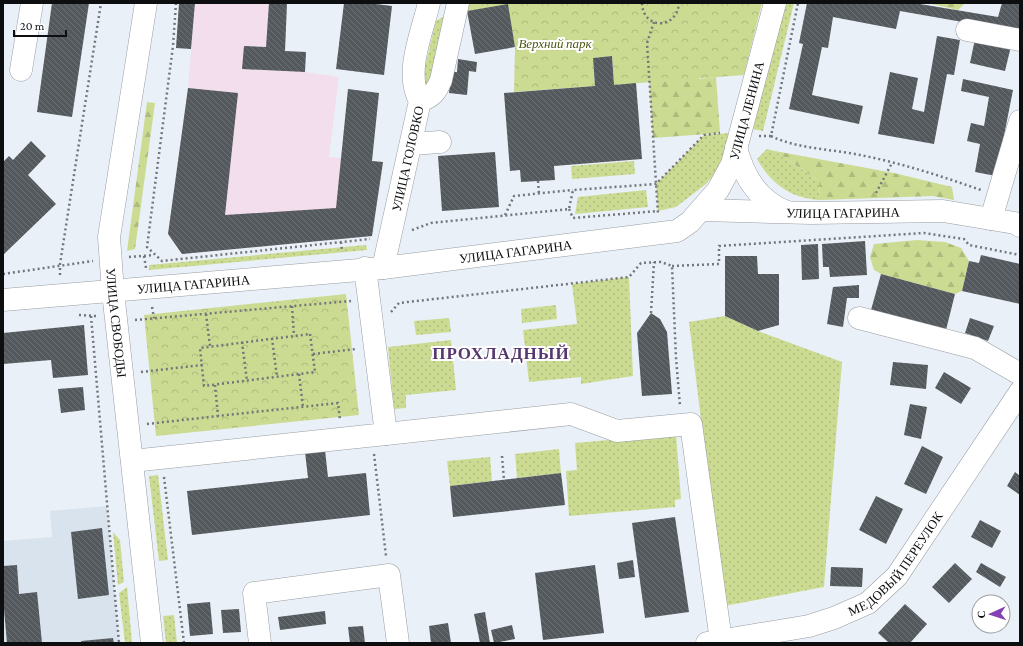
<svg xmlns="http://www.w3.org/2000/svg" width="1023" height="646" font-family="'Crimson Pro',serif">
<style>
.built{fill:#d8e3ee}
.industrial{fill:#f3deed}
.grass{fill:url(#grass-dots)}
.forest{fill:url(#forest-firs)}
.park{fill:url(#park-crowns)}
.building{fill:url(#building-back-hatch)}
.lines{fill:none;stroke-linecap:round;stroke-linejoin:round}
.minor-casing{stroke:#989da3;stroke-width:23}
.major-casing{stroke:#989da3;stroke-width:23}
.path{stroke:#73767b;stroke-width:2.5;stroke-dasharray:2 3;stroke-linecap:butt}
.minor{stroke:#fff;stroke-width:22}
.major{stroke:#fff;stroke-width:22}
.labels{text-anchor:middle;stroke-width:4;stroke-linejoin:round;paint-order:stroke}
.park-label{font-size:13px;font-style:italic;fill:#4e5814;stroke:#fff}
.street-label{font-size:13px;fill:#0c0e10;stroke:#fff}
.district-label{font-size:17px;font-weight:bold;letter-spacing:1px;fill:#56366f;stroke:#fff}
</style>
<defs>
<pattern id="grass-dots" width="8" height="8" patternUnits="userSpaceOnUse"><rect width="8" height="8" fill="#ccdb92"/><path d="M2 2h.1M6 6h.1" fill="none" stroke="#aebb7d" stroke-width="1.8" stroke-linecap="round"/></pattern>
<pattern id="forest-firs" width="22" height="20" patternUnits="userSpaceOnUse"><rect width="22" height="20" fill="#ccdb92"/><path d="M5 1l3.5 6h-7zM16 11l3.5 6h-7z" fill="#aebb7d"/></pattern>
<pattern id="park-crowns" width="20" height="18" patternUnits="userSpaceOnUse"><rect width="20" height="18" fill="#ccdb92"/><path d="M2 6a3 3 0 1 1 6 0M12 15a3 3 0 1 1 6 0" fill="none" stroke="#aebb7d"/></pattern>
<pattern id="building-back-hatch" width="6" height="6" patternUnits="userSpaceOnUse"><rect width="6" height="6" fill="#54595e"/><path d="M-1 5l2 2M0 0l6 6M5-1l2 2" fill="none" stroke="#6c7074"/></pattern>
</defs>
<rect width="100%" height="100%" fill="#eaf0f7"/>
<!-- built -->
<path class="built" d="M107,506L119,643H3V541L52,537L50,511Z"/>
<!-- industrial -->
<path class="industrial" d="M195,3H287L285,51L306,52L305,72L339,77L329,157L383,162L372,236L182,254L168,234L188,88Z"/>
<!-- grass -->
<g class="grass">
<path d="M784,3H794L763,131L753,129Z"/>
<path d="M443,17L448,18L450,30L426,88L423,75L436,21Z"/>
<path d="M730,133L721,167L706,184L676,207L658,211L656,184L704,135Z"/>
<path d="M767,149L775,151L819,181L820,200C792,199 771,184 757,159Z"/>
<path d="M634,161L635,174L572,179L571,166Z"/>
<path d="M646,190L648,207L575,214L578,197Z"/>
<path d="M366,245L367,250L149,270V265Z"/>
<path d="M629,277L633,376L581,384V377L529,382L523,330L577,324L572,284Z"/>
<path d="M556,305L557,319L522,323L521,309Z"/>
<path d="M725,316L758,331L842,362L824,587L724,606L689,322Z"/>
<path d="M449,318L451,332L416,335L414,321Z"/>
<path d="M451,340L456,390L406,395V408L394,409L388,347Z"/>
<path d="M676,434L681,499L675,500V507L569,516L566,471L577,470L575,443Z"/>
<path d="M559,449L561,473L517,478L515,454Z"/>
<path d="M490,457L492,481L450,486L447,461Z"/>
<path d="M158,475L168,560L159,561L149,476Z"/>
<path d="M113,532L120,540L124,582L118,585Z"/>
<path d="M127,587L132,643H125L119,593Z"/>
<path d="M174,615L177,643H166L163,616Z"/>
</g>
<!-- forest -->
<g class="forest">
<path d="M469,3H704L699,79L716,77L720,133L653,138L649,82L625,49L515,47L508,4Z"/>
<path d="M927,3H965L958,10Z"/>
<path d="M147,102L155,103L135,249L127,251Z"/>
<path d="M775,151L894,173L952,187L954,200L933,196L820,200L819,181Z"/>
<path d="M917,240L945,242L961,248L969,261L962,291L955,294L881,274L874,270L870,257L874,244Z"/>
</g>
<!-- park -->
<g class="park">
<path d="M469,3H762L744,75L614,85L612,56L593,58L595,86L514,92L515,47L508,5L467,11Z"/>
<path d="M346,294L359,415L156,436L144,315Z"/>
</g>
<!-- building -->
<g class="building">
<path d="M52,3H89L72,117L37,112Z"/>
<path d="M179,3H195L191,49L176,48Z"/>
<path d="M269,3H287L285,51L306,52L305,72L242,69L244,46L266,47Z"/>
<path d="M344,3H368L392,6L384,75L336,69Z"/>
<path d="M807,3H914L998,17L1002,3H1020V32L900,11L896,29L833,17L828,48L822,47L812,95L863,106L859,124L789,109L803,44L799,43Z"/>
<path d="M508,4L515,47L475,54L467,11Z"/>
<path d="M976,34L1012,42L1005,71L970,63Z"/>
<path d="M937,36L960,40L954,75L947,74L934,144L878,134L890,72L918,78L912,109L924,112Z"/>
<path d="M612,56L614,85L636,83L642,159L554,166L555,180L521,182L520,170L510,171L504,93L595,86L593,58Z"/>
<path d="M458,59L477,62L476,72L469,71L467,95L449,93L451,72H457Z"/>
<path d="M963,79L1013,90L996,176L975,172L980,144L967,141L971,123L984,126L989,97L961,91Z"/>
<path d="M188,88L238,93L225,215L336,208L348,89L379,93L372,161L383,162L372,236L182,254L168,234Z"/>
<path d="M31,141L46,156L28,175L56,204L3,255V162L9,156L13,160Z"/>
<path d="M495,152L499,207L442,211L438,156Z"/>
<path d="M865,241L867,275L830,277L829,267H823L822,244Z"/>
<path d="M818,244L819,279L802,280L801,245Z"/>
<path d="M981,255L1020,264V304L962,291L969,261L979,263Z"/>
<path d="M725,256H757L758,274H779V325L758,331L725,316Z"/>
<path d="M881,274L955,294L946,330L871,310Z"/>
<path d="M859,285V298H847L843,327L827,324L833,287Z"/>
<path d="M651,313L660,319L667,332L672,394L642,396L637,333Z"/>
<path d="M970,318L994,326L988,341L965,333Z"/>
<path d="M84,325L88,375L53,378L51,360L3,364V333Z"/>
<path d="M893,362L928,365L926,389L890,385Z"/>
<path d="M944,372L971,388L961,404L935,388Z"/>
<path d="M83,387L85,410L61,413L58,389Z"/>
<path d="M910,404L927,407L921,439L904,435Z"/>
<path d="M922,446L943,457L926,494L904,484Z"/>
<path d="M325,450L328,477L366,473L370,515L192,535L187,491L308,478L305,452Z"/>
<path d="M1015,472L1020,476V495L1007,486Z"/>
<path d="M561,473L565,505L453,517L450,486Z"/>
<path d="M876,496L903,509L886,544L859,530Z"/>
<path d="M675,517L689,612L645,618L632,523Z"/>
<path d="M980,520L1001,531L992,548L971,537Z"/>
<path d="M102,528L109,595L78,599L71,532Z"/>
<path d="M633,560L635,577L619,579L617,563Z"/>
<path d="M955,563L972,579L949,603L932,587Z"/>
<path d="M981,563L1006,577L1000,587L976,572Z"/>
<path d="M17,565L19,594L37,592L42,643H7L3,598V566Z"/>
<path d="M595,565L604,633L543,640L535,573Z"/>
<path d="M831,567L863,568L862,587L830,586Z"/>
<path d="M210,602L213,634L190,636L187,604Z"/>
<path d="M905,604L927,624L910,643H889L878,633Z"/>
<path d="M239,609L241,632L223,633L221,610Z"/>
<path d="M325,611L326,624L280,630L278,617Z"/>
<path d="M485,612L490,643H480L474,614Z"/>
<path d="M448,623L451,643H431L429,626Z"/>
<path d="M512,625L515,639L494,643L491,630Z"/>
<path d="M363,626L365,643H350L348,627Z"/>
<path d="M113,638L114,643H82L81,641Z"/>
</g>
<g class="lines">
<defs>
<g id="minor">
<path d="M967,30L1020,40"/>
<path d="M21,70L32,3"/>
<path d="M420,101C432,97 436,92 441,80L458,3"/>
<path d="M411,144L440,142"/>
<path d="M736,148C744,177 758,201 787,212"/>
<path id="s1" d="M702,210L811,213L943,211L1015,223L1020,226"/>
<path d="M991,219L1020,121"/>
<path id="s2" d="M383,268L420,101C404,73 422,33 429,3"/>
<path id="s3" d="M3,300L383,268L677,231L690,222L718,190L732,164L775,3"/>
<path d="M859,318L975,348L1020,374"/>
<path d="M386,434L571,414L617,431L691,424L721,641"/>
<path d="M132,461L386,434L365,268"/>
<path d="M260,643L254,593L389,575L398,643"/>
<path id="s4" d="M707,643L809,626L834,618L868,603L897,576L1020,392"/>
</g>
<g id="major">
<path id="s5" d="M146,3L109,237L113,292L152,643"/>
</g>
</defs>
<!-- minor casing -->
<use href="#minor" class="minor-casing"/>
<!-- major casing -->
<use href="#major" class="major-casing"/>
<!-- path -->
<g class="path">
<path d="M176,3L173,46L147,247L162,261L370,239"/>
<path d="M642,3C643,30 677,30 679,3"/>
<path d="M654,22L647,43L658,214"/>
<path d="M759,136H771L798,3"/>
<path d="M771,136C798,149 831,149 860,155C901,163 941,176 981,190"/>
<path d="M538,181L539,194"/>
<path d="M876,193L892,163"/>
<path d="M569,209L573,218L658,211"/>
<path d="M505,215L514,196L573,190"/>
<path d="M412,230L431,223L569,209L573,190L656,184L704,135L720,133"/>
<path d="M341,242L342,252"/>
<path d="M144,256L146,268"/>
<path d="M129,257L154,255"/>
<path d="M672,266L719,264V246L924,233L964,239L969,245L1020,255"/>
<path d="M3,274L93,261"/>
<path d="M60,275V264L101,3"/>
<path d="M292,306L294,336"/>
<path d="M152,307L154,318"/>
<path d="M391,312L399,303L629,277L641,263L661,262L672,266L676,358L680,406"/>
<path d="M651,313L654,262"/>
<path d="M206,314L210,346"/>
<path d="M79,315L96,316"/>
<path d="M91,316L119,643"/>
<path d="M135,320L351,301"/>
<path d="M310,334L315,372L204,386L200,348Z"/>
<path d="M272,338L277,377"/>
<path d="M242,342L247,381"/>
<path d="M313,354L356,349"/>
<path d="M141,372L202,365"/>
<path d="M299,374L303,407"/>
<path d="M215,385L218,416L338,403L340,420"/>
<path d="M147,424L218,416"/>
<path d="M374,454L386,556"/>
<path d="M502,456L504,480"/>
<path d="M164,477L184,643"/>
</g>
<!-- minor -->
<use href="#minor" class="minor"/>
<!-- major -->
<use href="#major" class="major"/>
</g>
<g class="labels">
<!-- park labels -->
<g class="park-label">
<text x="555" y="48">Верхний парк</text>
</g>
<!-- street labels -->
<g class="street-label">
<text dy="5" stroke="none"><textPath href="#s3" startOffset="821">УЛИЦА ЛЕНИНА</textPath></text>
<text dy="5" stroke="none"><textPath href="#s2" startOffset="112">УЛИЦА ГОЛОВКО</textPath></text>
<text dy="5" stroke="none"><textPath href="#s1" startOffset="141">УЛИЦА ГАГАРИНА</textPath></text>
<text dy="5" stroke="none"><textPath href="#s3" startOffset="515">УЛИЦА ГАГАРИНА</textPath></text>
<text dy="5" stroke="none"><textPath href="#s3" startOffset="191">УЛИЦА ГАГАРИНА</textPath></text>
<text dy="5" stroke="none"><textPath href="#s5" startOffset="323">УЛИЦА СВОБОДЫ</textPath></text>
<text dy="5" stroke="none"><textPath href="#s4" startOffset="214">МЕДОВЫЙ ПЕРЕУЛОК</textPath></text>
</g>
<!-- district labels -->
<g class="district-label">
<text x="501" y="359">ПРОХЛАДНЫЙ</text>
</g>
</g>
<!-- border -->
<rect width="1023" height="646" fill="none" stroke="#0c0e10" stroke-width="8"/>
<!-- north arrow -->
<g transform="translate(991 614) rotate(267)"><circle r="19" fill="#ffffff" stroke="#9e9f9f"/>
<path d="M0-3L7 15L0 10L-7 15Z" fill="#8440b4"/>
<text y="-6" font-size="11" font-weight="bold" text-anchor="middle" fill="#0c0e10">С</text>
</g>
<!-- scale -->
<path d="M14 30v6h52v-6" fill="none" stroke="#0c0e10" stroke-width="2"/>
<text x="20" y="30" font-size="12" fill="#0c0e10" stroke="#ffffff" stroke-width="3" paint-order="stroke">20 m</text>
</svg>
